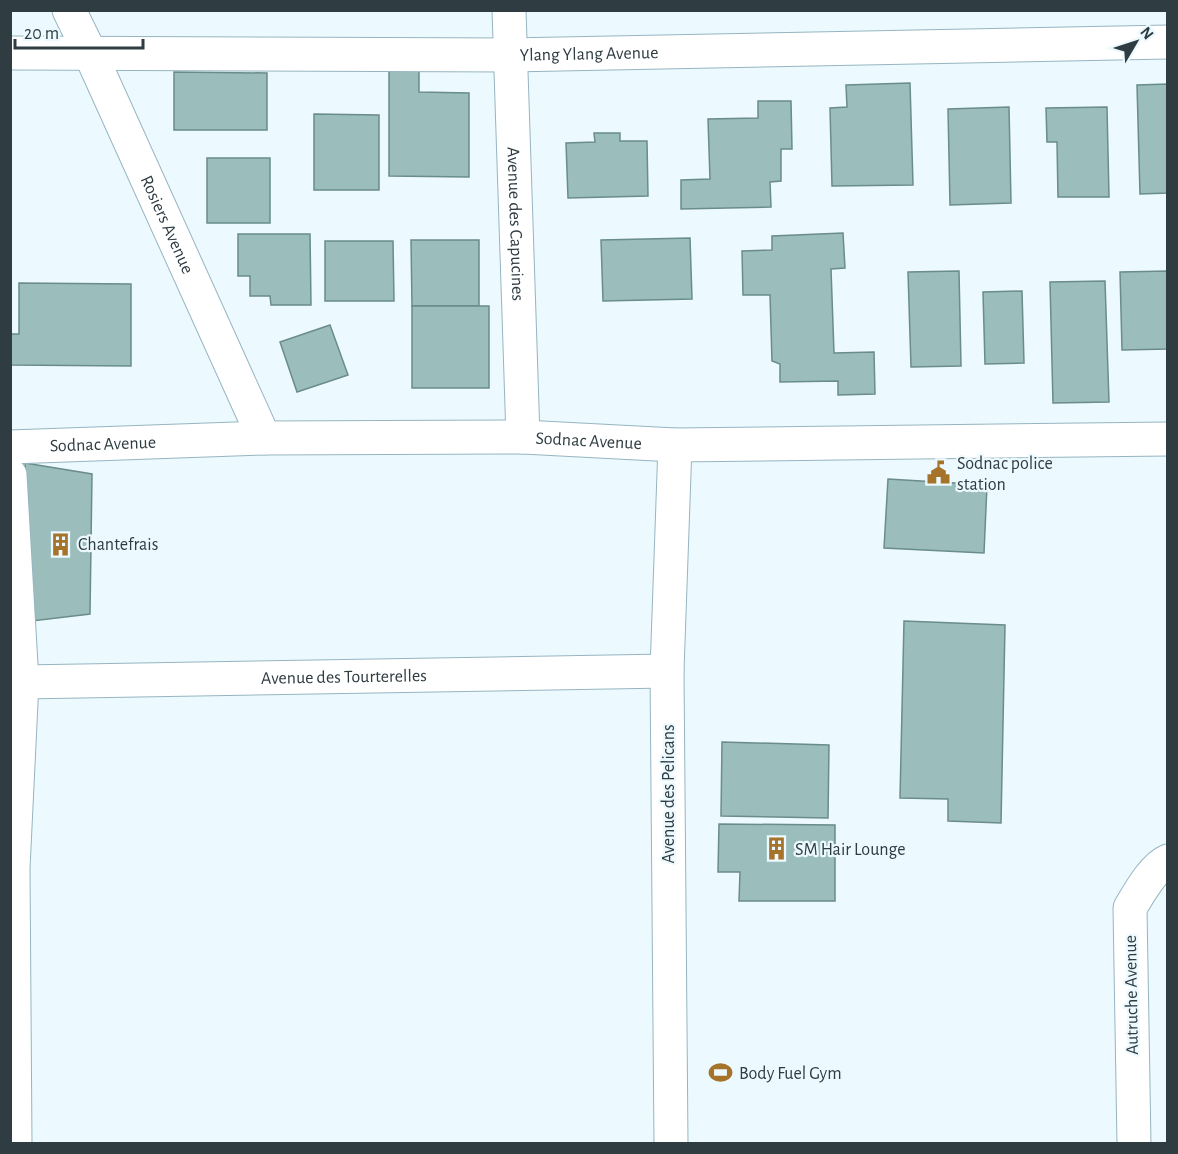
<svg xmlns="http://www.w3.org/2000/svg" width="1178" height="1154" font-family="'Alegreya Sans',sans-serif">
<style>
.building{fill:#9bbebc;stroke:#6a8c8a;stroke-width:1.5}
.lines{fill:none;stroke-linecap:round;stroke-linejoin:round}
.minor-casing{stroke:#96b5c1;stroke-width:35}
.minor{stroke:#fff;stroke-width:33}
.labels{text-anchor:middle;stroke-width:4.5;stroke-linejoin:round;paint-order:stroke}
.street-label{font-size:18px;fill:#2f3c41;stroke:#ecf9fe}
.poi-label{font-size:18px;fill:#2f3c41;stroke:#ecf9fe;text-anchor:start}
</style>
<rect width="100%" height="100%" fill="#ecf9fe"/>
<!-- building -->
<g class="building">
<path d="M389,63H419V92L469,93V177L389,176Z"/>
<path d="M174,72L267,73V130H174Z"/>
<path d="M910,83L913,185L832,186L830,108L847,107L846,85Z"/>
<path d="M1168,84V193L1140,194L1137,85Z"/>
<path d="M758,101H791L792,149H781V181L770,182L771,207L681,209V180L710,179L708,119L758,118Z"/>
<path d="M1009,107L1011,203L950,205L948,109Z"/>
<path d="M1107,107L1109,197H1058L1057,142H1047L1046,108Z"/>
<path d="M314,114L379,115V190H314Z"/>
<path d="M594,133H620V141H647L648,196L568,198L566,143L595,142Z"/>
<rect x="207" y="158" width="63" height="65"/>
<path d="M843,233L845,268L831,269L834,353L874,352L875,394L838,395V381L780,382V364L772,361L770,295H743L742,251L772,250V236Z"/>
<path d="M238,234H310L311,305H271L270,296H250V276H238Z"/>
<path d="M690,238L692,299L603,301L601,240Z"/>
<path d="M411,240H479V306H412Z"/>
<path d="M325,241H393L394,301H325Z"/>
<path d="M959,271L961,366L911,367L908,272Z"/>
<path d="M1168,271V349L1122,350L1120,272Z"/>
<path d="M1105,281L1109,402L1053,403L1050,282Z"/>
<path d="M19,283L131,284V366L10,365V334H19Z"/>
<path d="M1022,291L1024,363L985,364L983,292Z"/>
<rect x="412" y="306" width="77" height="82"/>
<path d="M330,325L348,375L297,392L280,342Z"/>
<path d="M25,463L92,474L90,614L32,621Z"/>
<path d="M888,479L987,485L984,553L884,548Z"/>
<path d="M904,621L1005,625L1001,823L948,821V799L900,798Z"/>
<path d="M722,742L829,745L828,818L721,816Z"/>
<path d="M719,824L835,825V901H739L740,872H718Z"/>
</g>
<g class="lines">
<defs>
<g id="minor">
<path id="s1" d="M69,10L90,53L264,438"/>
<path id="s2" d="M509,10L523,437"/>
<path id="s3" d="M10,53L510,55L1168,42"/>
<path id="s4" d="M10,447L264,438L523,437L675,445L1168,439"/>
<path d="M10,475L22,682L13,868L15,1144"/>
<path id="s5" d="M22,682L667,671"/>
<path d="M671,1144L667,671L675,445"/>
<path d="M1134,1144L1130,908C1138,895 1153,867 1168,861"/>
</g>
</defs>
<!-- minor casing -->
<use href="#minor" class="minor-casing"/>
<!-- minor -->
<use href="#minor" class="minor"/>
</g>
<!-- icons -->
<defs>
<symbol id="civic-bare" viewBox="-9 -9 18 18"><path d="M-.6-6.5H3V-4.5H.6V-3L4-1V1h2V6H-6V1h2V-1L-.6-3ZM-1.2 2.5V6h2.4V2.5Z" fill="#a6732b" stroke="#ecf9fe" stroke-width="2.5" paint-order="stroke"/></symbol>
<symbol id="building-bare" viewBox="-9 -9 18 18"><path d="M-4-6H4V6H1V3H-1V6H-4ZM-2.5-4.3h1.7v1.8h-1.7ZM.8-4.3h1.7v1.8H.8ZM-2.5-1h1.7V.8h-1.7ZM.8-1h1.7V.8H.8Z" fill="#a6732b" stroke="#ecf9fe" stroke-width="2.5" paint-order="stroke"/></symbol>
<symbol id="stadium-bare" viewBox="-9 -9 18 18"><path d="M0-5a6.5 5 0 1 0 0 10a6.5 5 0 1 0 0-10ZM-3.5-1.8h7v3.6h-7Z" fill="#a6732b" stroke="#ecf9fe" stroke-width="2.5" paint-order="stroke"/></symbol>
</defs>
<g fill-rule="evenodd">
<use href="#civic-bare" x="922" y="456" width="33" height="33"/>
<use href="#building-bare" x="44" y="528" width="33" height="33"/>
<use href="#building-bare" x="760" y="832" width="33" height="33"/>
<use href="#stadium-bare" x="704" y="1056" width="33" height="33"/>
</g>
<g class="labels">
<!-- street labels -->
<g class="street-label">
<text dy="6" stroke="none"><textPath href="#s3" startOffset="579">Ylang Ylang Avenue</textPath></text>
<text dy="6" stroke="none"><textPath href="#s1" startOffset="236">Rosiers Avenue</textPath></text>
<text dy="6" stroke="none"><textPath href="#s2" startOffset="214">Avenue des Capucines</textPath></text>
<text dy="6" stroke="none"><textPath href="#s4" startOffset="579">Sodnac Avenue</textPath></text>
<text dy="6" stroke="none"><textPath href="#s4" startOffset="93">Sodnac Avenue</textPath></text>
<text dy="6" stroke="none"><textPath href="#s5" startOffset="322">Avenue des Tourterelles</textPath></text>
<text transform="translate(668 794) rotate(-90)" y="6">Avenue des Pelicans</text>
<text transform="translate(1131 995) rotate(-91)" y="6">Autruche Avenue</text>
</g>
<!-- poi labels -->
<g class="poi-label">
<text x="957" y="469">Sodnac police<tspan x="957" dy="21">station</tspan></text>
<text x="78" y="550">Chantefrais</text>
<text x="795" y="855">SM Hair Lounge</text>
<text x="739" y="1079">Body Fuel Gym</text>
</g>
</g>
<!-- border -->
<rect width="1178" height="1154" fill="none" stroke="#2f3c41" stroke-width="24"/>
<!-- north arrow -->
<g transform="translate(1136 42) rotate(51)" stroke="#ecf9fe" stroke-width="4.5" paint-order="stroke">
<path d="M0-4.5L10 22L0 15L-10 22Z" fill="#2f3c41"/>
<text y="-9" font-size="16" font-weight="bold" text-anchor="middle" fill="#2f3c41">N</text>
</g>
<!-- scale -->
<path d="M15 39v9h128v-9" fill="none" stroke="#2f3c41" stroke-width="3"/>
<text x="24" y="39" font-size="18" fill="#2f3c41" stroke="#ecf9fe" stroke-width="4.5" paint-order="stroke">20 m</text>
</svg>
